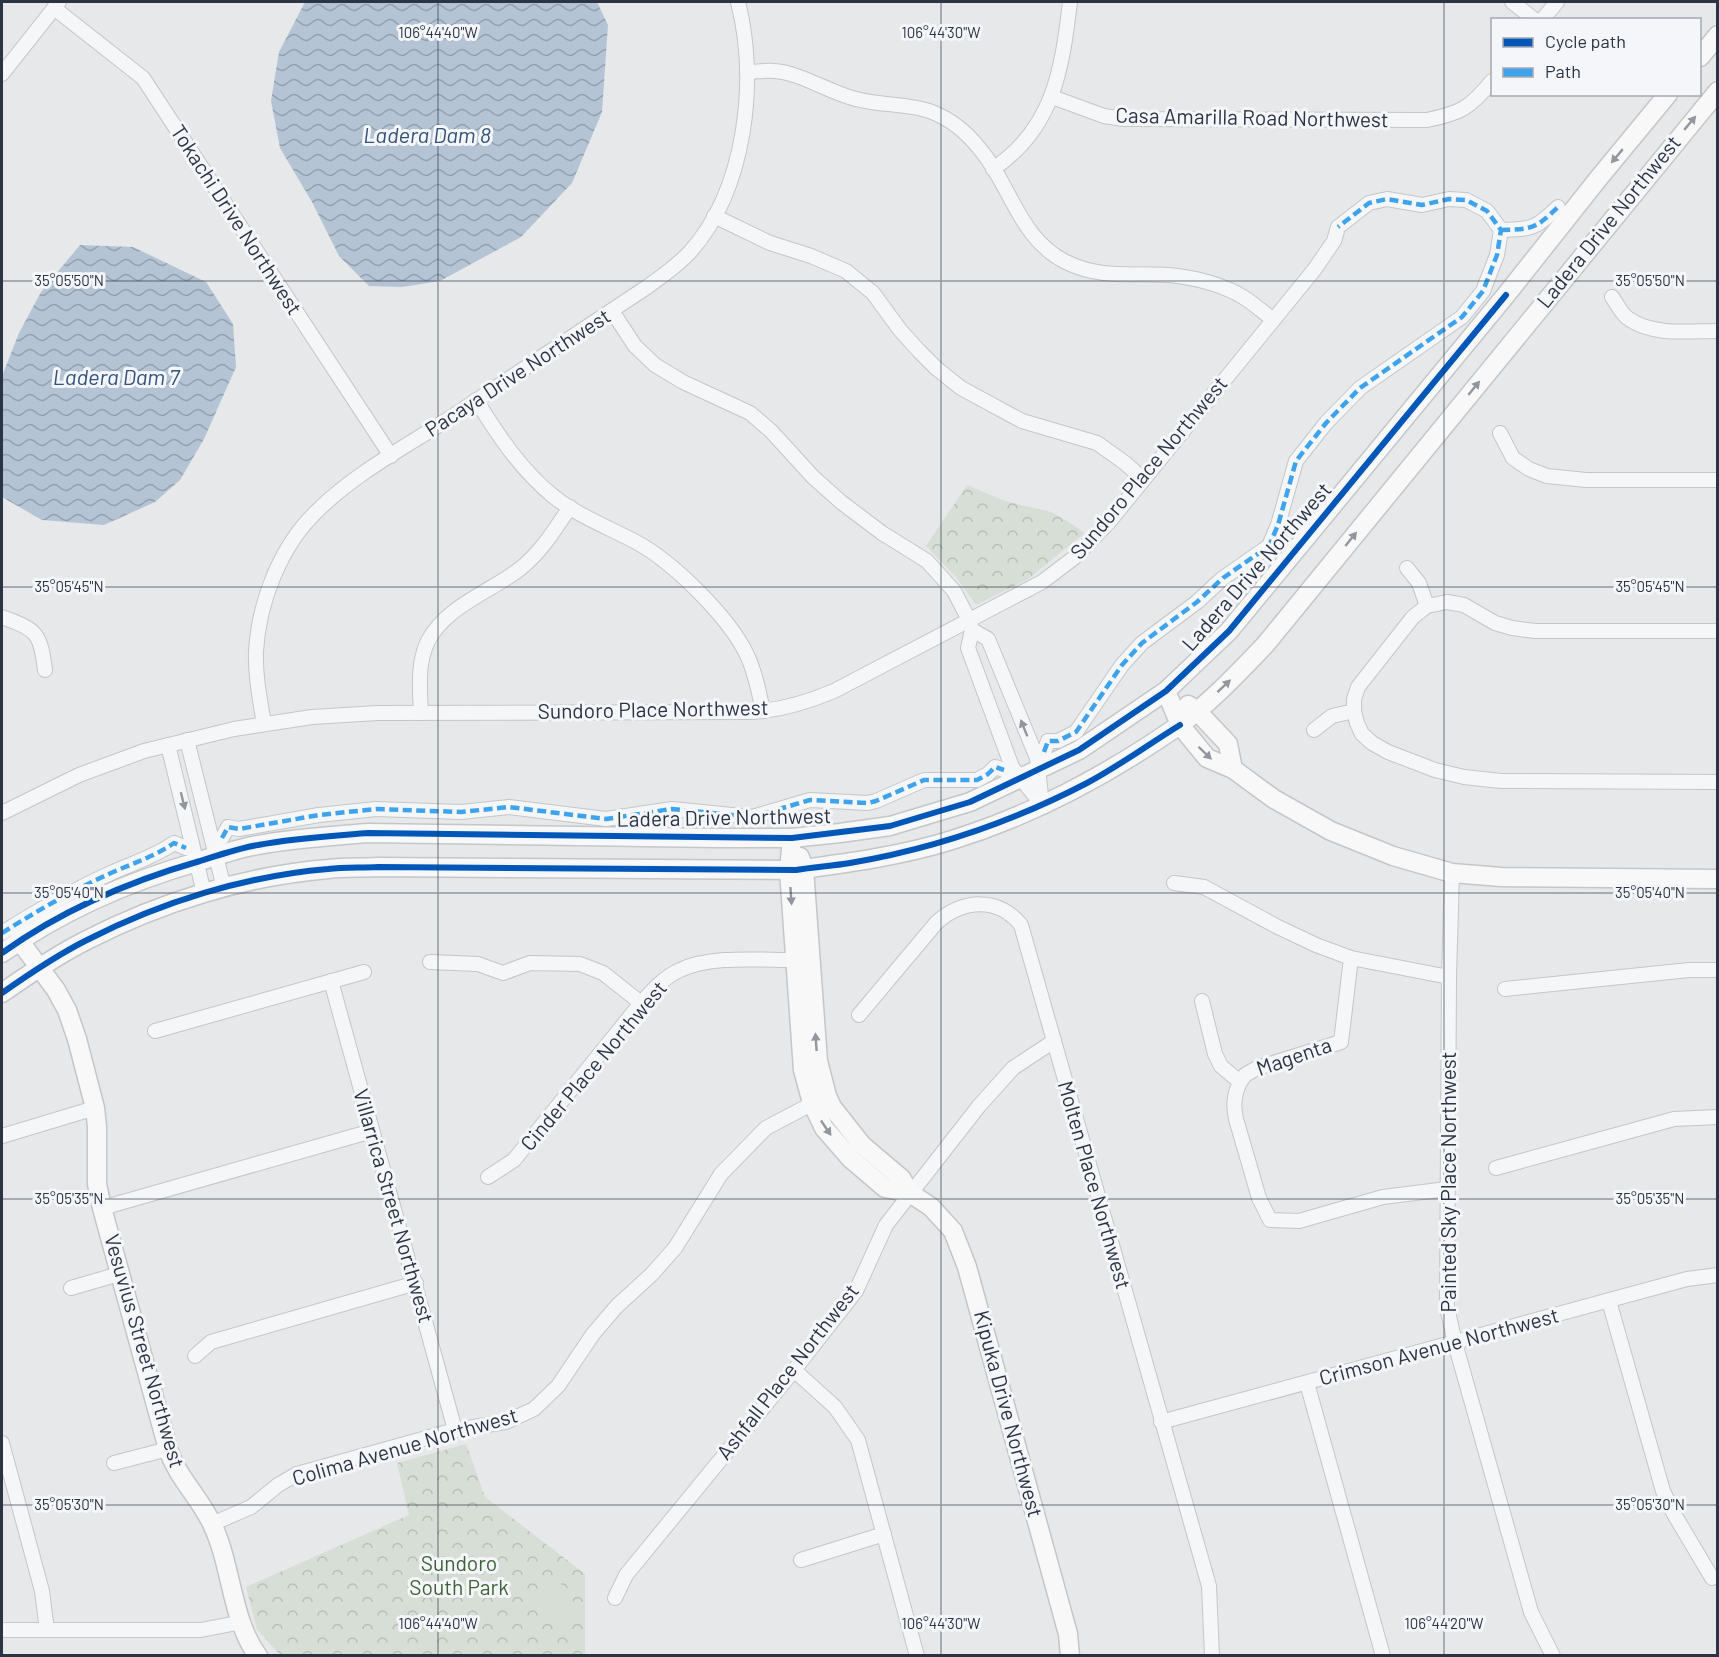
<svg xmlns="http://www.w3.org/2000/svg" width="1719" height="1657" font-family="Barlow,sans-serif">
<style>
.park{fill:url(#park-crowns)}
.garden{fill:#d6ded6}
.water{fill:url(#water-waves)}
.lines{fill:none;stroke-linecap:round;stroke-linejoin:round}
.stream{stroke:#b4c4d5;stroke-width:4}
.street-casing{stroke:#c4c6c8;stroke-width:16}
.secondary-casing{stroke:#c4c6c8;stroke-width:21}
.street{stroke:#f5f6f7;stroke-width:14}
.secondary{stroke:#f8f8f8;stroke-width:18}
.quiet{stroke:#3ea3ec;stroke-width:4.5;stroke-dasharray:9 4.5;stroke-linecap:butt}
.cycleway-casing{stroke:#f4f6f9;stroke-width:10}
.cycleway{stroke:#0057b8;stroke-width:6}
.oneway{fill:#92969e}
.oneway2{fill:#90959e}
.ticks{fill:none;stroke:#2b3445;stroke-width:1.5;stroke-opacity:0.45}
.labels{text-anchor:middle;stroke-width:6;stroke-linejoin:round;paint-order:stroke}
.street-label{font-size:21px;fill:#2b3445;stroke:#f4f6f9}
.park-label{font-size:21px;fill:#3f6138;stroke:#f4f6f9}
.water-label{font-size:22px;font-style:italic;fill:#34527a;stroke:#f4f6f9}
.ticks-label{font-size:15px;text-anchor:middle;fill:#2b3445;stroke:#f4f6f9;stroke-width:6;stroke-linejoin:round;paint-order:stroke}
</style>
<defs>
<pattern id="park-crowns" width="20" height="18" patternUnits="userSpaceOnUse" patternTransform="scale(1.5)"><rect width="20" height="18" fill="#d6ded6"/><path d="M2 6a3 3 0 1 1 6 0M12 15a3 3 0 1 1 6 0" fill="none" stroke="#b8bfb9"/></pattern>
<pattern id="water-waves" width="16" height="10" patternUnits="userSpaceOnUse" patternTransform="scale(1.5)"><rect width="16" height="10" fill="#b4c4d5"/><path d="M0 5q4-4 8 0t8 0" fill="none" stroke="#93a0af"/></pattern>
</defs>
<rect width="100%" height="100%" fill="#e6e8ea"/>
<!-- park -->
<g class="park">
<path d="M967,485L1005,501L1051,512L1064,519L1085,533L1028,579L976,605L956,577L926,546Z"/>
<path d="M466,1444L485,1497L585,1574V1655H280L257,1629L246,1587L409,1515L397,1463Z"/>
</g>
<!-- garden -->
<circle class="garden" cx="554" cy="1602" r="19"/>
<!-- water -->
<g class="water">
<path d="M305,2H597L608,25L602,112L572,183L521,237L440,281L402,287L369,286L339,256L312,202L280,148L271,101L279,52Z"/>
<path d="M80,245L133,247L206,282L233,324L236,367L204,439L180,480L155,502L104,525L42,520L2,497V376L19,333L41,292Z"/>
</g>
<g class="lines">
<!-- stream -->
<path class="stream" d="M1717,1656L1718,1655"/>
<defs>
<g id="street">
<path d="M1512,2L1535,20"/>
<path d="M54,8L143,78L391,456"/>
<path d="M1542,20L1557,2"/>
<path d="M747,72C756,72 765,70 774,71C799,72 830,93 856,99C881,106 908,103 932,112C950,119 967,133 979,148C1011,185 1019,239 1066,262C1104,281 1138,271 1178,276C1199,279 1225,286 1243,297C1253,303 1263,312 1272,319"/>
<path d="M2,74L59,2"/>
<path d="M1052,97L1104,116L1124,119L1427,120C1461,113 1470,108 1492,81"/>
<path d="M993,169C1054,128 1062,69 1070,2"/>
<path d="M714,216L770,243L811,256L846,271L873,293L900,330L919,351L936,368L961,388L1022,421L1097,443L1125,463L1143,479"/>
<path d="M1501,230C1533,229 1535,229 1558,207"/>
<path d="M1612,297C1617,304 1622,315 1629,319C1653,336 1690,331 1718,331"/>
<path d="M612,311L635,346L655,365L683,382L750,413L771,431L813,477L841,502L882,533L927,561L954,591L969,620L972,630L968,648L1012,767L1042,805"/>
<path d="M476,400C498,435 520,469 553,496C578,516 608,527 636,542C673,562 729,617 747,655C755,672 759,692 763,711"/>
<path d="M1500,433L1513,458L1529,469L1547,476L1586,480H1718"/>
<path d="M1407,568L1419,583L1427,606"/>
<path d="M2,617C37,630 40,632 45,670"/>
<path d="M972,630L988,639L1037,758L1042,805"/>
<path d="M1354,711L1357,723L1362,734L1372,743L1388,752L1435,770L1464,777L1501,781L1718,782"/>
<path d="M421,713C420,690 417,663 428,641C446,606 492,591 521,568C542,551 555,529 570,507"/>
<path d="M264,724C260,700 255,675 256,651C259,602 280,547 316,512C354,474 405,447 450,418C516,374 581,331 647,287C662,276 677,266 690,252C746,189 758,81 738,2"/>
<path d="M1314,730L1332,716L1354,711V699L1358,687L1413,617L1427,606L1447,602L1464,605L1495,623L1512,628L1535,631H1718"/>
<path d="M187,740L224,888"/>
<path d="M168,745L204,893"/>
<path d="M2,813L79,775L144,751L234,729L312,717L378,713L753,712C782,710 808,702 834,691L1042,582L1075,557L1109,522L1314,270L1334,241L1338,227L1369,203L1387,199L1422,205L1449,199L1466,200L1487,211L1501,230L1497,255L1483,291L1462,317L1360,388L1326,423L1296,461L1278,525L1269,546L1223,578L1197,602L1142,643L1122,665L1076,732L1058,741H1048L1044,752"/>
<path d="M222,838L228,827L239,829L319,815L376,809L461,812L509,807L606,819L672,809L752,817L810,800L868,803L876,801L924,780H977L988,774L995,767L1004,770"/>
<path d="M1452,873L1449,977L1447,1307L1455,1343L1531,1612L1553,1656"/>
<path d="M1174,883L1204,887L1276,926L1316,945L1351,958L1449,977"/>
<path d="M2,933C37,911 73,890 111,873C133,863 154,857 174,843L186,848"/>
<path d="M430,962L478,964L503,973L530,963L580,964L603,973L641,1003"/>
<path d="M331,981L455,1430"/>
<path d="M1505,989L1689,970H1718"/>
<path d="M1202,1001L1215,1054L1221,1066L1240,1082C1234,1095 1233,1105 1236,1119L1259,1198L1270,1220L1299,1221L1383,1197L1447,1189"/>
<path d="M859,1015L937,922C964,899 998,897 1021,925L1209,1586L1212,1656"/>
<path d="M155,1031L364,972"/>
<path d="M1240,1082L1245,1075L1257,1068L1341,1042L1351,958"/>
<path d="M2,1136L95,1108"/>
<path d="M1496,1168L1674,1119L1718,1117"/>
<path d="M488,1177L514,1160L641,1003C653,990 664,977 680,970C714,954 766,961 803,960"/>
<path d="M102,1208L372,1131"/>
<path d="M71,1288L119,1274"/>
<path d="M1609,1301L1663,1491L1674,1514L1712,1578"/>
<path d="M195,1356L211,1342L416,1283"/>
<path d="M794,1370L835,1407L858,1440L917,1656"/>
<path d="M1307,1383L1383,1656"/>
<path d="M1161,1422L1687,1279L1718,1275"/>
<path d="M2,1443L42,1591L47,1630"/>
<path d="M114,1463L168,1449"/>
<path d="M212,1524L251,1507L278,1485L297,1474L455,1430L506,1422L534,1409L558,1386L593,1334L617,1306L652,1274L675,1248L721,1174L766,1128L819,1100"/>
<path d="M801,1560L884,1534"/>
<path d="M615,1598L626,1575L794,1370L856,1291L886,1225L979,1106L1013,1068L1054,1041"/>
<path d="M2,1630H201L242,1622"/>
</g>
<g id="secondary">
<path d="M1700,57L1718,35"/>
<path d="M1166,691L1180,725L1207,758L1233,769L1274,799L1331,831L1393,856L1452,873L1501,877L1718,879"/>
<path d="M1188,705L1196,710L1228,744L1233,769"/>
<path d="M792,838L789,870L803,1070L812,1103L824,1128L851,1159L885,1188L910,1193L931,1207L953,1231L967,1267L1068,1634L1070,1656"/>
<path d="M800,857L804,869L818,1061L827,1096L832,1107L862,1145L901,1178L910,1193"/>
<path d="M19,940L56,990L67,1010L77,1039L95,1108L97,1127V1184L102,1208L168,1449C178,1479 199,1496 212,1524C232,1565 231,1620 258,1656"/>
<path d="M2,953C62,910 130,881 200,861C219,855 239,848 258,845C294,838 331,836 368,833L717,838H792L840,833L890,826L970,802L1079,750L1166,691L1229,631L1506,295L1598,179L1668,94"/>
<path d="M2,993C29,974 57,955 87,940C161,902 245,876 328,869C344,867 361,868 378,867L796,870C848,863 901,856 952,840C1033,815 1109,774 1178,726C1210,703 1238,673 1265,645L1718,91"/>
</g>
</defs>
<!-- street casing -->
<use href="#street" class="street-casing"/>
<!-- secondary casing -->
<use href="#secondary" class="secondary-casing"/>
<!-- street -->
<use href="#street" class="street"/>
<!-- secondary -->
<use href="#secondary" class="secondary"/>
<!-- quiet -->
<g class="quiet">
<path d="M1501,230C1533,229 1535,229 1558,207"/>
<path d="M1044,752L1048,741H1058L1076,732L1122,665L1142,643L1197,602L1223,578L1269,546L1278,525L1296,461L1326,423L1360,388L1462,317L1483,291L1497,255L1501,230L1487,211L1466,200L1449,199L1422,205L1387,199L1369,203L1338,227"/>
<path d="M222,838L228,827L239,829L319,815L376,809L461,812L509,807L606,819L672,809L752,817L810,800L868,803L876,801L924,780H977L988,774L995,767L1004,770"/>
<path d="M2,933C37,911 73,890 111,873C133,863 154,857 174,843L186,848"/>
</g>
<defs>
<g id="cycleway">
<path d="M2,953C62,910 130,881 200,861C219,855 239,848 258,845C294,838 331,836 368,833L792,838L890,826L970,802L1079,750L1166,691L1229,631L1506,295"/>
<path d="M2,993C29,974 57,955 87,940C161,902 245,876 328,869C344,867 361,868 378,867L796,870C814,867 832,866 850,863C933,849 1012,822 1087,783C1119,766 1149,744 1180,725"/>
</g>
</defs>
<!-- cycleway casing -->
<use href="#cycleway" class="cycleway-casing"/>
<!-- cycleway -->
<use href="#cycleway" class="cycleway"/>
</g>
<!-- one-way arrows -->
<defs><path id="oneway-solid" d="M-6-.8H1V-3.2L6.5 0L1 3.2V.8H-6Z" transform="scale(1.5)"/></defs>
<g class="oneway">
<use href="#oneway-solid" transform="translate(1690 123) rotate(-50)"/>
<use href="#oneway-solid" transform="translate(1617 156) rotate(130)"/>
<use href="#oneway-solid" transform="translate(1474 388) rotate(-51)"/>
<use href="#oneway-solid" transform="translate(1351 539) rotate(-51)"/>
<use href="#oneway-solid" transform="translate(1224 686) rotate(-43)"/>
<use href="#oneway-solid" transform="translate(1205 753) rotate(44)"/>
<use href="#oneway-solid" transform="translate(791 896) rotate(86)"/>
<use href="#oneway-solid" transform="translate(816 1042) rotate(-94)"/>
<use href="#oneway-solid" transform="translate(826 1128) rotate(56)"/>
</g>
<g class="oneway2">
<use href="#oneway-solid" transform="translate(1024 728) rotate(-112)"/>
<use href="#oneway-solid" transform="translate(183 801) rotate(76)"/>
</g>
<!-- ticks -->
<path class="ticks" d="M438,2V1656M941,2V1656M1444,2V1656M2,281H1718M2,587H1718M2,893H1718M2,1199H1718M2,1505H1718"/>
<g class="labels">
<!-- street labels -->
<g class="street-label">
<text transform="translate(1252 118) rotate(1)" y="7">Casa Amarilla Road Northwest</text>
<text transform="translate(236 220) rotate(57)" y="7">Tokachi Drive Northwest</text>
<text transform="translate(1609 222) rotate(-51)" y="7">Ladera Drive Northwest</text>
<text transform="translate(518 373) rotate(-33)" y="7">Pacaya Drive Northwest</text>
<text transform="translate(1149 468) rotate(-50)" y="7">Sundoro Place Northwest</text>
<text transform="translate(1257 567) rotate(-49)" y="7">Ladera Drive Northwest</text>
<text transform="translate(653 710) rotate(-1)" y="7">Sundoro Place Northwest</text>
<text transform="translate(724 818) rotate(-1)" y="7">Ladera Drive Northwest</text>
<text transform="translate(1294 1057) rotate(-19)" y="7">Magenta</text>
<text transform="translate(594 1066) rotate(-50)" y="7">Cinder Place Northwest</text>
<text transform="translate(1449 1182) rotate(-90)" y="7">Painted Sky Place Northwest</text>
<text transform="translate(1094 1185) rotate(74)" y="7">Molten Place Northwest</text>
<text transform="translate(393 1206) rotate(74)" y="7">Villarrica Street Northwest</text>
<text transform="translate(1439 1347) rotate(-15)" y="7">Crimson Avenue Northwest</text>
<text transform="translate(144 1351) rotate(74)" y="7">Vesuvius Street Northwest</text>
<text transform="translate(788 1372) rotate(-52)" y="7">Ashfall Place Northwest</text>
<text transform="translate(1008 1414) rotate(75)" y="7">Kipuka Drive Northwest</text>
<text transform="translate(405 1447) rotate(-16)" y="7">Colima Avenue Northwest</text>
</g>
<!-- park labels -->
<g class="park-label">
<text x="459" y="1571">Sundoro<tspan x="459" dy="24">South Park</tspan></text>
</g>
<!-- water labels -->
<g class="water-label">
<text x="427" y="143">Ladera Dam 8</text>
<text x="116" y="385">Ladera Dam 7</text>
</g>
</g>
<g class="ticks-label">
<text x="438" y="38">106°44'40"W</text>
<text x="941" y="38">106°44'30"W</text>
<text x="69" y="286">35°05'50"N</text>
<text x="1650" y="286">35°05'50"N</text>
<text x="69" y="592">35°05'45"N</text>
<text x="1650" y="592">35°05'45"N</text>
<text x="69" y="898">35°05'40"N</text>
<text x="1650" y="898">35°05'40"N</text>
<text x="69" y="1204">35°05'35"N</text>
<text x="1650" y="1204">35°05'35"N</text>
<text x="69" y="1510">35°05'30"N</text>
<text x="1650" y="1510">35°05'30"N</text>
<text x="438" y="1629">106°44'40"W</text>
<text x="941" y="1629">106°44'30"W</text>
<text x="1444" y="1629">106°44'20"W</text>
</g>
<!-- border -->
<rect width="1719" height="1657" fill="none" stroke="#2b3445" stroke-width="6"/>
<!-- legend -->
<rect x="1491" y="18" width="210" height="78" fill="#f4f6f9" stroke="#a4a8b1" stroke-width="1.5"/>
<rect x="1503" y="38" width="30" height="9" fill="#0057b8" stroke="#a4a8b1" stroke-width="1.5"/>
<text x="1545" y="48" font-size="18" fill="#2b3445">Cycle path</text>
<rect x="1503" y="68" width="30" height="9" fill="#3ea3ec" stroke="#a4a8b1" stroke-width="1.5"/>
<text x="1545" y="78" font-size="18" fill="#2b3445">Path</text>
</svg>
